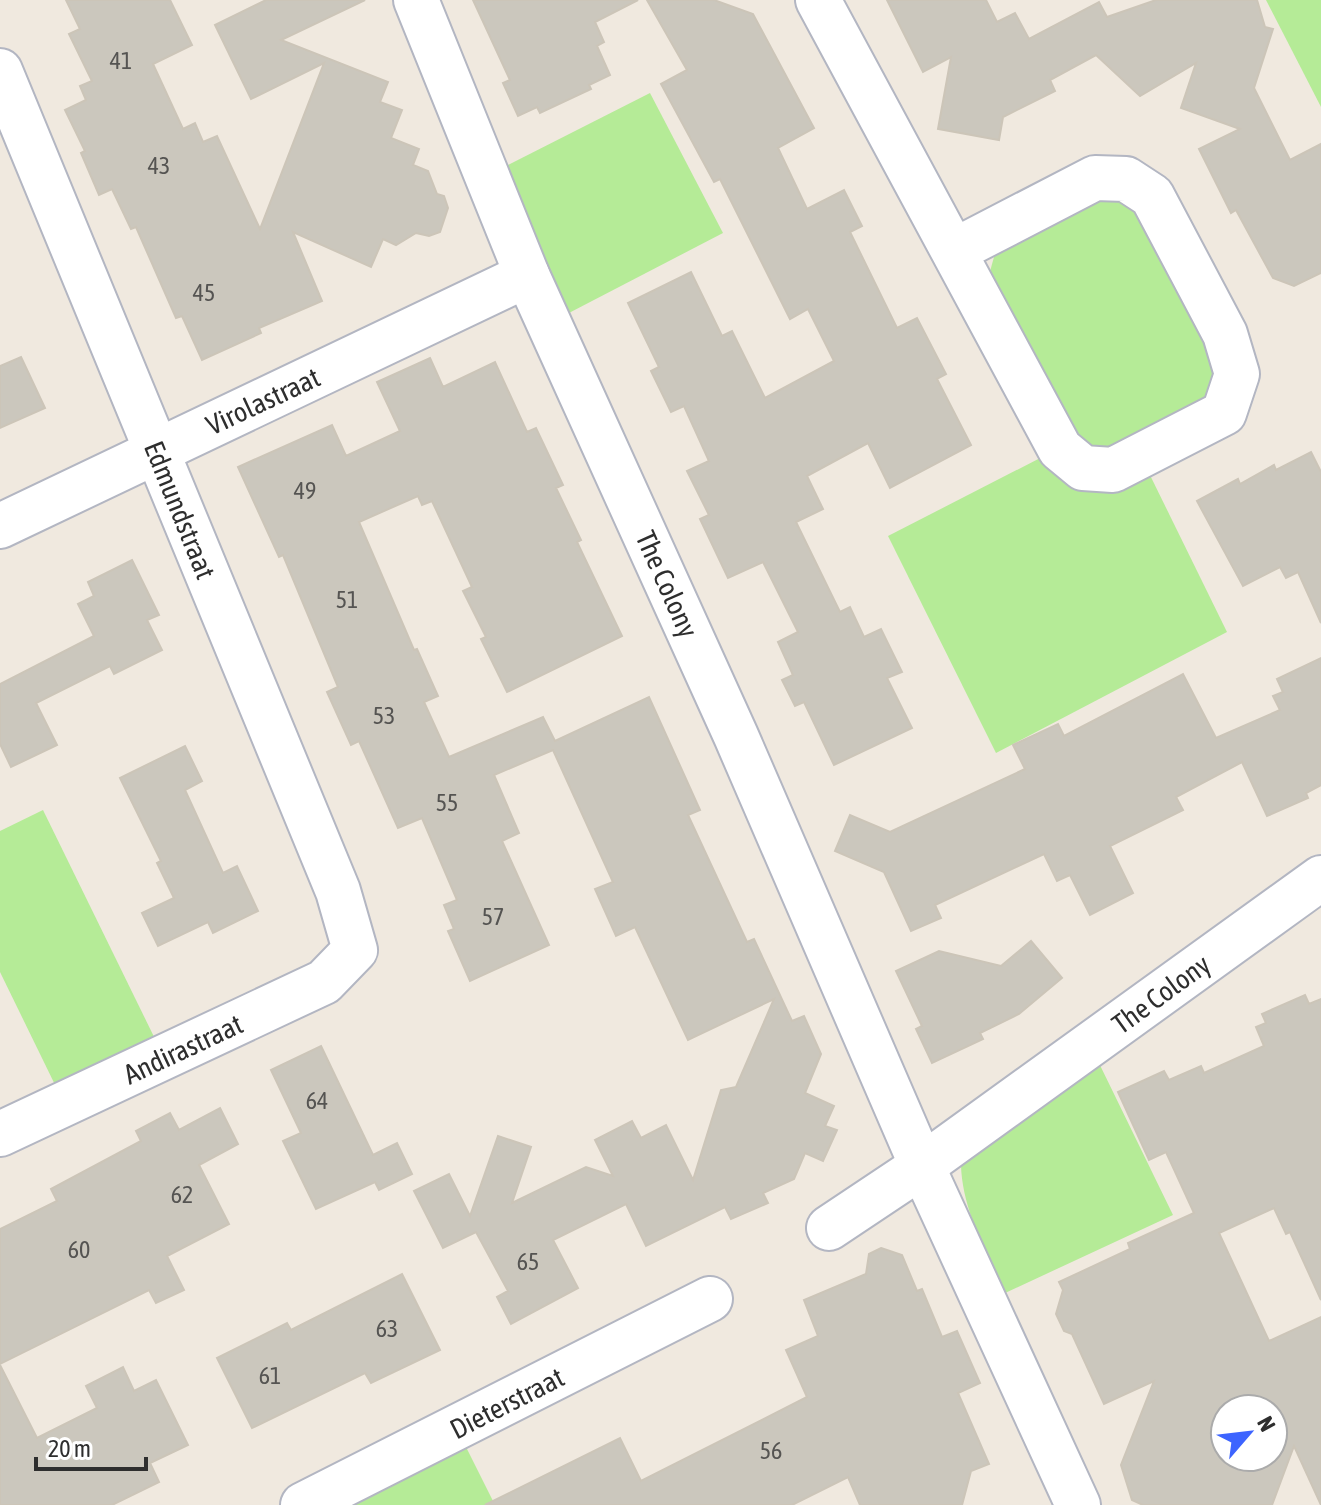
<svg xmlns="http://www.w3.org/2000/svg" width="1321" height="1505" font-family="'Asap Condensed',sans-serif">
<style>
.green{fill:#b5eb97}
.building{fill:#cbc7bd;stroke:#ccc5b8;stroke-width:2;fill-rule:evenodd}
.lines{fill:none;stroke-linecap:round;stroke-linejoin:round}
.minor-casing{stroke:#b3b6c2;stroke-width:48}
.minor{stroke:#fff;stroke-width:44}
.labels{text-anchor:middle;stroke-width:8;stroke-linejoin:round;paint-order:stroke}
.number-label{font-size:24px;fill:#555452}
.street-label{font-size:28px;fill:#2e2e2e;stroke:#fff}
</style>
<rect width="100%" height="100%" fill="#f0e9df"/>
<!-- green -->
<g class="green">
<path d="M1266,0H1321V107Z"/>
<path d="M650,93L723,233L567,314L502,168Z"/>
<path d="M1101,194L1133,200L1223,365L1215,395L1119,453L1086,454L989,275L994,257L1001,246Z"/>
<path d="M1046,455L1147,469L1227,632L996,753L888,536Z"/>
<path d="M43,810L159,1047L60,1095L0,972V831Z"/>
<path d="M1096,1057L1173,1215L1003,1294C987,1253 962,1209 961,1165Z"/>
<path d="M463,1441L495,1505H331Z"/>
</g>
<!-- building -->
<g class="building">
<path d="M66,0H170L192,45L153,64L183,129L195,123L203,142L217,136L260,229L324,63L251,99L215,25L266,0H365L281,40L388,82L380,102L402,110L391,138L419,149L413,165L428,171L437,194L444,196L448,208L440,232L429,236L416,233L396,245L383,239L371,267L293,232L322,301L259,328L261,333L202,360L182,316L176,318L136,227L131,229L112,189L99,195L81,153L85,151L65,110L86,100L80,86L92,81L69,34L80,29Z"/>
<path d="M473,0H638L595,22L604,42L597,46L610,75L589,85L591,89L540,113L537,107L518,116L503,83L510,80Z"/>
<path d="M647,0H714L753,14L814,128L778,148L807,209L844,190L862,226L850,232L897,328L917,318L946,374L937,379L971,445L890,488L868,443L807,476L823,509L796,522L840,612L850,607L864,637L881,629L902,672L887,678L912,728L834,765L804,702L795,706L782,680L793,675L778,642L798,632L763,562L728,578L700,519L709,515L687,471L709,461L684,406L671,412L651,371L659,367L628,303L691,272L722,336L732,331L765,398L834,361L808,309L790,319L720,179L714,182L661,84L687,70Z"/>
<path d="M887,0H986L997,22L1015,13L1029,39L1099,2L1107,17L1156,0H1257L1265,27L1273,29L1254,88L1290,160L1321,144V273L1294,286L1273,278L1236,210L1231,213L1199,149L1240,129L1181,108L1196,63L1140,96L1096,55L1050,80L1055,91L1003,117L999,140L938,129L951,57L923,72Z"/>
<path d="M21,357L45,408L0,428V366Z"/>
<path d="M430,358L443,387L495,362L527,432L536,428L563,485L556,488L581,540L577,542L622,636L507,692L481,639L486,637L463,591L472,587L432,501L422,505L418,496L359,522L414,650L417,649L438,696L424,702L449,757L543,717L555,741L649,697L700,810L688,815L747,942L754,939L792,1021L804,1016L821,1054L805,1093L834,1106L825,1126L837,1130L823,1161L805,1153L794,1179L763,1193L768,1203L731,1219L725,1207L646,1246L626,1204L553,1240L578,1288L511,1324L497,1297L508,1291L476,1232L443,1248L414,1191L449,1174L470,1216L498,1136L531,1147L512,1203L586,1167L613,1176L595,1140L632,1121L641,1138L666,1125L693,1180L721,1090L736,1087L774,999L688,1040L635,927L616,936L595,889L613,882L553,750L494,775L519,833L502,841L549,945L470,981L448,931L454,929L444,905L457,900L422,818L398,828L359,741L351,745L327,692L338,687L283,555L279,557L238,467L332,425L346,456L400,431L377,382Z"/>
<path d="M1311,452L1321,472V623L1298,572L1286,578L1280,567L1243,586L1197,501L1238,479L1240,484L1274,465L1276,470Z"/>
<path d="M132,560L159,615L147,620L162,650L114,674L110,666L36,703L57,745L11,767L0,744V684L94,636L78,604L94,596L88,582Z"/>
<path d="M1321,658V785L1306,793L1308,798L1267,816L1242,762L1176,797L1183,810L1110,846L1133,893L1090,915L1070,875L1057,881L1044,854L935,905L941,918L911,931L884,872L835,851L850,815L890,832L1025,769L1013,745L1058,724L1064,736L1183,674L1216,738L1280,710L1273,696L1283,692L1277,679Z"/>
<path d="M185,746L202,781L185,790L223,873L237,866L258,911L213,933L208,922L158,946L142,913L174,898L157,863L161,861L120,778Z"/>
<path d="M1031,941L1062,978L1019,1014L980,1033L983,1039L932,1063L916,1029L922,1026L896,971L939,951L1001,966Z"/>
<path d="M1305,995L1309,1004L1321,999V1300L1290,1232L1286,1234L1274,1208L1219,1233L1269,1341L1321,1317V1505L1294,1446L1272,1505H1143L1132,1500L1121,1465L1154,1381L1104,1404L1072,1334L1064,1331L1056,1314L1063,1290L1059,1282L1130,1249L1128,1243L1194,1213L1166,1152L1149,1160L1118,1092L1164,1071L1169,1080L1201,1066L1204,1073L1264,1046L1256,1027L1266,1023L1262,1014ZM1225,1409H1273V1457H1225Z"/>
<path d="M321,1046L373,1155L397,1143L412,1174L379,1190L375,1182L316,1209L283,1141L301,1133L271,1070Z"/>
<path d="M220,1108L238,1144L199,1165L229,1224L167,1256L184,1290L156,1303L149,1290L0,1364V1229L57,1201L51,1189L141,1141L136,1131L170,1113L179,1130Z"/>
<path d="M881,1248L902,1255L917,1291L922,1289L942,1337L957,1331L980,1383L958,1393L989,1464L971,1471L962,1505H860L848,1477L792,1505H485L620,1438L641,1481L807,1397L786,1350L818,1336L804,1300L866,1274L869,1254Z"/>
<path d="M402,1274L440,1350L371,1383L365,1373L252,1428L217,1358L287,1323L291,1330Z"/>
<path d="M0,1365L37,1438L97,1408L86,1386L123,1367L134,1391L156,1380L188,1445L150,1463L159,1482L112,1505H0Z"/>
</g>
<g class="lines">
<defs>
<g id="minor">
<path d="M416,0L527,275L736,736L922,1166L1078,1505"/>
<path d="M818,0L1060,449L1083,468L1113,470L1224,413L1237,374L1225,334L1152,196L1126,179L1095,178L954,251"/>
<path d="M0,71L338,891L355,950L324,982L0,1134"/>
<path d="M0,526L527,275"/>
<path d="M829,1228L922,1166L1321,878"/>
<path d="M303,1505L710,1299"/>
</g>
</defs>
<!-- minor casing -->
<use href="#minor" class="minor-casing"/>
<!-- minor -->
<use href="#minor" class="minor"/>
</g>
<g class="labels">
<!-- number labels -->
<g class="number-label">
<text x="121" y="69">41</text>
<text x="159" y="174">43</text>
<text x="204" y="301">45</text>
<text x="305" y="499">49</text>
<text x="347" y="608">51</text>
<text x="384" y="724">53</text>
<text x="447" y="811">55</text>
<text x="493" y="925">57</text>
<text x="317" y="1109">64</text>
<text x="182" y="1203">62</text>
<text x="79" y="1258">60</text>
<text x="528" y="1270">65</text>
<text x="387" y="1337">63</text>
<text x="270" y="1384">61</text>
<text x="771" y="1459">56</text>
</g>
<!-- street labels -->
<g class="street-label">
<text transform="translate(263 401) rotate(-25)" y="10">Virolastraat</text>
<text transform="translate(180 510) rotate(68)" y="10">Edmundstraat</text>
<text transform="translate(667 584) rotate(66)" y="10">The Colony</text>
<text transform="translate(1161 994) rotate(-36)" y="10">The Colony</text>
<text transform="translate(183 1049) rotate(-25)" y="10">Andirastraat</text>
<text transform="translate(507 1403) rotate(-27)" y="10">Dieterstraat</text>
</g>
</g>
<!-- north arrow -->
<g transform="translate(1249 1433) rotate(62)"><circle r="38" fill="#ffffff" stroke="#ababab" stroke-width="2"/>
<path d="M0-6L14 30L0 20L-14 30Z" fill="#3d64ff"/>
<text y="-12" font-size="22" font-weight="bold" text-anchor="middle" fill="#2e2e2e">N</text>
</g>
<!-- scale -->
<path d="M36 1457v12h110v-12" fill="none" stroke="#2e2e2e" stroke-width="4"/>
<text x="48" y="1457" font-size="24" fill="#2e2e2e" stroke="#ffffff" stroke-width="6" paint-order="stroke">20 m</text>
</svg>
